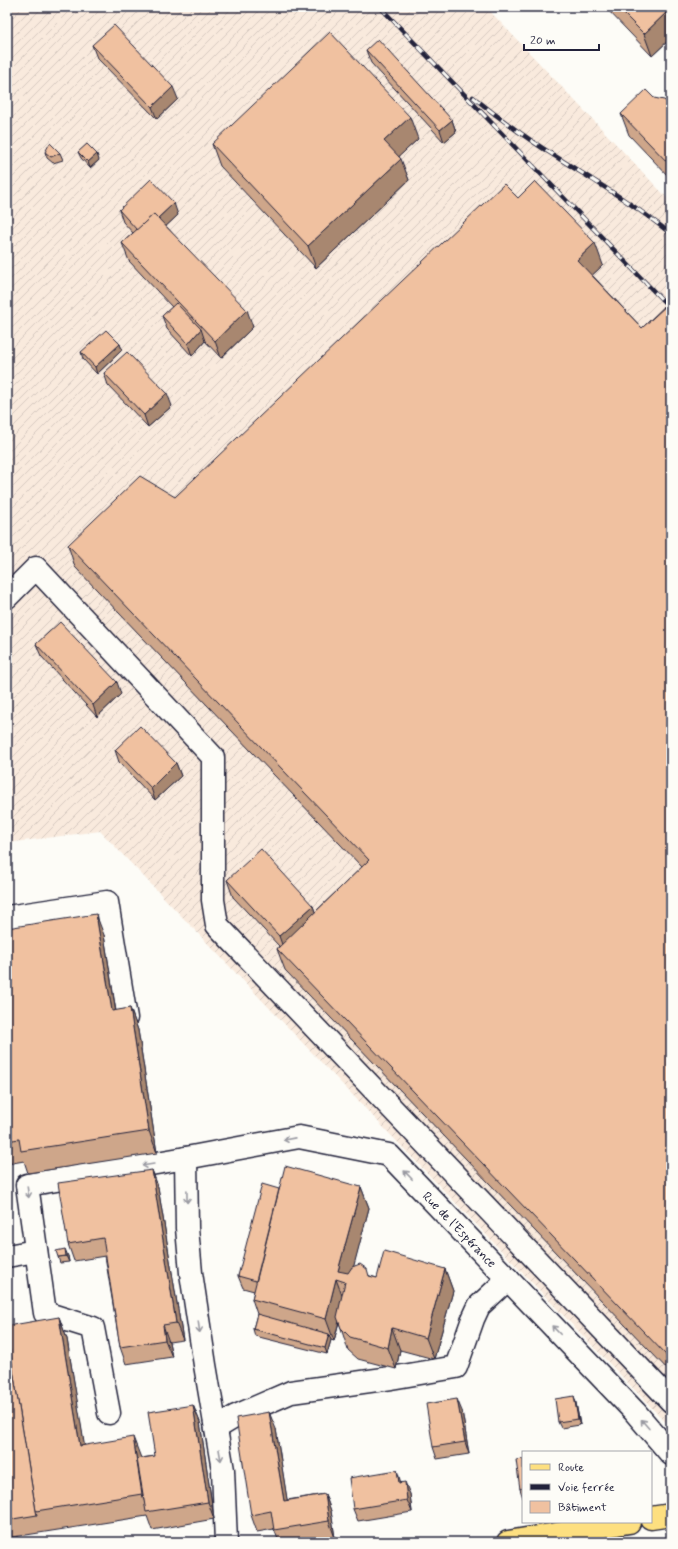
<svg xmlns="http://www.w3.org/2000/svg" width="678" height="1549" font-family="Mynerve,sans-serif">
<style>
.industrial{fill:url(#industrial-furrows)}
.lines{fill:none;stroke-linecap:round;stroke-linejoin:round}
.minor-casing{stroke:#22223b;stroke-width:25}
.major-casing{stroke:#22223b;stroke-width:25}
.minor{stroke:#fdfcf7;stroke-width:22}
.major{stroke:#fddf80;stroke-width:22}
.rail-casing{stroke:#22223b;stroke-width:4.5}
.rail{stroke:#fdfcf7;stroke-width:3;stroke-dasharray:9;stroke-linecap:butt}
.wall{fill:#cea68a;stroke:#22223b}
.shaded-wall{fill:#a88770;stroke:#22223b}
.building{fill:#f0c1a0;stroke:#22223b}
.oneway{stroke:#9a9aa2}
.labels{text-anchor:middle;stroke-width:3.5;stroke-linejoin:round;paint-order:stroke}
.street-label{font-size:13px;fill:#22223b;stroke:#fdfcf7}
</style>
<defs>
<pattern id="industrial-furrows" width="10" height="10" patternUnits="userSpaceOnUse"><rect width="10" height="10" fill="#f9eadd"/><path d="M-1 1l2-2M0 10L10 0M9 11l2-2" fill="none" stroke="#d5c8bf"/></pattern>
</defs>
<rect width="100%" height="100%" fill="#fdfcf7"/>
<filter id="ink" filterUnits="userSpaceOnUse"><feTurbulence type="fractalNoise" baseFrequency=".025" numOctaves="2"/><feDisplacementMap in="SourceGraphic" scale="8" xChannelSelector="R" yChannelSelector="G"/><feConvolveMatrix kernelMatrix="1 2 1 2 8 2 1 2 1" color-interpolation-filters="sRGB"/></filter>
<g filter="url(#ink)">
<!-- industrial -->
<path class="industrial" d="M7,7H486L671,202V1428L100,831L7,843Z"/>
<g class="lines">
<defs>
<g id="minor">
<path d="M7,597L36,568L213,757V900L217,925L671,1401"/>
<path d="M7,917L107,902L126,1018"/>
<path d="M186,1158L187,1228L191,1273L205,1365L223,1470L226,1542"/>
<path d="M7,1256L36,1251"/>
<path d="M109,1413L93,1328L45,1313L27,1185L186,1158L299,1137L389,1155L635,1412L671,1454"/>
<path d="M216,1428L236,1416L291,1392L391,1378L456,1367L473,1319L479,1306L508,1279"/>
</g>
<g id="major">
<path d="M651,1518L671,1515"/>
<path d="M508,1542L629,1522"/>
</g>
</defs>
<!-- minor casing -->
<use href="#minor" class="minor-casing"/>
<!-- major casing -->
<use href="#major" class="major-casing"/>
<!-- minor -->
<use href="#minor" class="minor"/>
<!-- major -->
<use href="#major" class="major"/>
<defs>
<g id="rail">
<path d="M380,7L671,309"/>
<path d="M473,97C499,118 526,138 555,156C594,181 634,204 671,234"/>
</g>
</defs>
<!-- rail casing -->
<use href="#rail" class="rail-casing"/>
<!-- rail -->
<use href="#rail" class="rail"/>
</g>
<!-- wall -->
<g class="wall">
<path d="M605,7H671V38L652,56Z"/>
<path d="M92,45L178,99L157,119L97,58Z"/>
<path d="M366,50L452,120L456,132L444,142L371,63Z"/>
<path d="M654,98L671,105V179L629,135L621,114Z"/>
<path d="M418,139L399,156L409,180L316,268L220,166L212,144Z"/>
<path d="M45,152L60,153L63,160L53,163L47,158Z"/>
<path d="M78,152L99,160L90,168L81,158Z"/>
<path d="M518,198L603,265L592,275L642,328L671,300V1373L285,970L277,949L279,946L233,897L227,880L313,906L315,912L362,867L75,567L68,545L175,497Z"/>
<path d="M119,210L178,215L166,226L253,327L221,358L205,341L192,356L167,329L162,316L172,307L129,261L122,243L133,233L123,222Z"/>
<path d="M120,344L122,350L97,374L83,359L81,352Z"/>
<path d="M104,373L172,406L148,427L108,385Z"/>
<path d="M36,644L121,694L97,717L41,656Z"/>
<path d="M115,750L176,763L181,776L155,800L119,762Z"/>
<path d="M7,928L104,935L116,1011L130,1008L138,1030L157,1153L28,1173L24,1161L7,1164Z"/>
<path d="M152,1170L158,1187L183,1340L169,1342L172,1357L126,1364L120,1347L105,1256L74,1261L68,1244Z"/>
<path d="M361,1187L369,1208L353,1267L370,1276L377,1278L445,1269L453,1291L434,1359L400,1350L396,1369L358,1359L348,1350L339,1322L334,1341L331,1340L327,1354L255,1336L253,1329L257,1314L252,1299L254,1291L243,1288L238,1276L279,1189Z"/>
<path d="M68,1256L69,1262L60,1263L58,1257Z"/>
<path d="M59,1317L67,1339L84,1445L141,1458L155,1456L193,1405L200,1422L214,1519L152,1530L147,1516L7,1538V1347L9,1346Z"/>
<path d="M574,1396L576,1403L580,1425L561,1428L558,1422Z"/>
<path d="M462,1411L469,1454L437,1459L433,1447Z"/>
<path d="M276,1429L287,1500L325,1494L331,1511L335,1538L312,1542H279L274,1529L257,1532L251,1515Z"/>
<path d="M523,1459V1498L520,1489Z"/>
<path d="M401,1483L410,1494L412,1512L358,1521L353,1509Z"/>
</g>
<!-- shaded-wall -->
<g class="shaded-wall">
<path d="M671,8V38L652,56L644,34Z"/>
<path d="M173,87L178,99L157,119L152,107Z"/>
<path d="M410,117L418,139L392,163L384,141Z"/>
<path d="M452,120L456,132L444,142L440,130Z"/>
<path d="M97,154L99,160L90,168L88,162Z"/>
<path d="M401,159L409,180L316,268L308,246Z"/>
<path d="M174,203L178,215L145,246L141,234Z"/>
<path d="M595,243L603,265L585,282L577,260Z"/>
<path d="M247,310L253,327L221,358L215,341Z"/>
<path d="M201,329L205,341L192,356L188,344Z"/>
<path d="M120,344L122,350L97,374L95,367Z"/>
<path d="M167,393L172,406L148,427L144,415Z"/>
<path d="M117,682L121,694L97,717L93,705Z"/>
<path d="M176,763L181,776L155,800L151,788Z"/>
<path d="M313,906L319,923L285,953L279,936Z"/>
<path d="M96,914L104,935L119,1033L112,1011Z"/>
<path d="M130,1008L138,1030L157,1153L149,1131Z"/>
<path d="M152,1170L158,1187L183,1340L176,1323Z"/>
<path d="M361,1187L369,1208L348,1288L345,1282L338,1271Z"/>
<path d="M65,1249L68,1256L69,1262L66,1256Z"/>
<path d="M445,1269L453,1291L434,1359L426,1338Z"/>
<path d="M336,1279L344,1301L334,1341L326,1319Z"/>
<path d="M59,1317L67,1339L88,1467L80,1446Z"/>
<path d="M163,1325L169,1342L172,1357L165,1340Z"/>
<path d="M392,1328L400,1350L396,1369L388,1348Z"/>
<path d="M329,1334L331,1340L327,1354L325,1348Z"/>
<path d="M671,1350V1367L666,1355Z"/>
<path d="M574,1396L576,1403L580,1425L578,1419Z"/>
<path d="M457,1399L462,1411L469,1454L465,1442Z"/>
<path d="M193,1405L200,1422L214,1519L208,1502Z"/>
<path d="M269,1412L276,1429L290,1518L284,1501Z"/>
<path d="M133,1437L141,1458L148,1512L142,1494Z"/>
<path d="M397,1470L401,1483L403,1495L399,1483Z"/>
<path d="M405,1482L410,1494L412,1512L407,1500Z"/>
<path d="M325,1494L331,1511L335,1538L329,1521Z"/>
</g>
<!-- building -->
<g class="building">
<path d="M617,7H671V8L644,34Z"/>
<path d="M114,25L173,87L152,107L92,45Z"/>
<path d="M330,32L410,117L384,141L401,159L308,246L212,144Z"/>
<path d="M378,39L452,120L440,130L366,50Z"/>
<path d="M646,90L654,98L664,100L671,105V166L621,114Z"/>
<path d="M50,143L60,153L51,157L45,152Z"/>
<path d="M87,144L97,154L88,162L78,152Z"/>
<path d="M151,179L174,203L158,218L154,214L137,230L119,210Z"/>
<path d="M535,181L595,243L577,260L642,328L667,305L668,306L669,305L671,307V1350L666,1355L277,949L369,860L68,545L140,476L175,497L504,184L518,198Z"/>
<path d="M154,214L247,310L215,341L122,243Z"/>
<path d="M671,300V307L669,305L668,306L667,305L664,308L663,307Z"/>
<path d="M176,303L201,329L188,344L162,316Z"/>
<path d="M106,330L120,344L95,367L81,352Z"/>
<path d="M127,352L167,393L144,415L104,373Z"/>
<path d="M60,622L117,682L93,705L36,644Z"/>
<path d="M140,726L176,763L151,788L115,750Z"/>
<path d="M261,849L313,906L279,936L227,880Z"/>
<path d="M96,914L112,1011L130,1008L149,1131L21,1151L19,1139L7,1141V928Z"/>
<path d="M285,1166L361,1187L338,1271L348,1273L352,1267L360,1264L367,1269L369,1276L377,1278L384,1251L445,1269L426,1338L392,1328L388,1348L350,1337L341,1328L337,1317L345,1282L336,1279L326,1319L252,1299Z"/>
<path d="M152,1170L176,1323L163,1325L165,1340L120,1347L103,1238L68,1244L58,1183Z"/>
<path d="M262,1184L279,1189L256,1281L238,1276Z"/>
<path d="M65,1249L66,1256L58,1257L56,1251Z"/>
<path d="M257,1314L329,1334L325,1348L253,1329Z"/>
<path d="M59,1317L80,1446L133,1437L142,1494L36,1511L7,1333V1326Z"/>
<path d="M9,1346L36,1511L37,1515L7,1520V1347Z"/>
<path d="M574,1396L578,1419L558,1422L555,1399Z"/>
<path d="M457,1399L465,1442L433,1447L426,1404Z"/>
<path d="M193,1405L208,1502L146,1512L137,1459L155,1456L148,1412Z"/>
<path d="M269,1412L284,1501L325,1494L329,1521L274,1530L271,1511L251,1515L236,1418Z"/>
<path d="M523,1459V1488L520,1489L516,1460Z"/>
<path d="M397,1470L399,1483L405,1482L407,1500L353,1509L349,1478Z"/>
</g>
<!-- one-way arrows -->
<defs><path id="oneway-shaft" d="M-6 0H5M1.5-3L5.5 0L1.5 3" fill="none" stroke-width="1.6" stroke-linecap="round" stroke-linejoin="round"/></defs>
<g class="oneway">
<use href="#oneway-shaft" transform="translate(289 1139) rotate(169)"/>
<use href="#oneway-shaft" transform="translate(148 1165) rotate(171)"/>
<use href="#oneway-shaft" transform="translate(408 1175) rotate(-134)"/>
<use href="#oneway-shaft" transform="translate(28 1192) rotate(82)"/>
<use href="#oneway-shaft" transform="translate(187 1197) rotate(89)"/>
<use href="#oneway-shaft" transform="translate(199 1327) rotate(82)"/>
<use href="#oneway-shaft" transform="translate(556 1330) rotate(-134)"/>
<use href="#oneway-shaft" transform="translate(645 1424) rotate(-131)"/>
<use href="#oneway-shaft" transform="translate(220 1455) rotate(80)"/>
</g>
</g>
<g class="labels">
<!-- street labels -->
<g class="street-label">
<text transform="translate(460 1229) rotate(46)" y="5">Rue de l'Espérance</text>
</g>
</g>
<!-- margin -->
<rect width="678" height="1549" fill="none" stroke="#fdfcf7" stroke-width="24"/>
<rect x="12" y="12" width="654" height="1525" fill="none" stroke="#22223b" stroke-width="1.5" filter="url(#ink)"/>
<!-- legend -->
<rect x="522" y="1451" width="130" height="72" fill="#fdfcf7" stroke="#a5a5ac"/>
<rect x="530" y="1464" width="20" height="6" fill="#fddf80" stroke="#a5a5ac"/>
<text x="558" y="1471" font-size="12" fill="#22223b">Route</text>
<rect x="530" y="1484" width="20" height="6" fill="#22223b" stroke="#a5a5ac"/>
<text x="558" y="1491" font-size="12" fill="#22223b">Voie ferrée</text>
<rect x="530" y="1501" width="20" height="12" fill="#f0c1a0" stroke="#a5a5ac"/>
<text x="558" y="1511" font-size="12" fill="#22223b">Bâtiment</text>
<!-- scale -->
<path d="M524 44v6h75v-6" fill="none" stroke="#22223b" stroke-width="2"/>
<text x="530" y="44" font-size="12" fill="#22223b" stroke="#fdfcf7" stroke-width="3" paint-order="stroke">20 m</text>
</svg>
